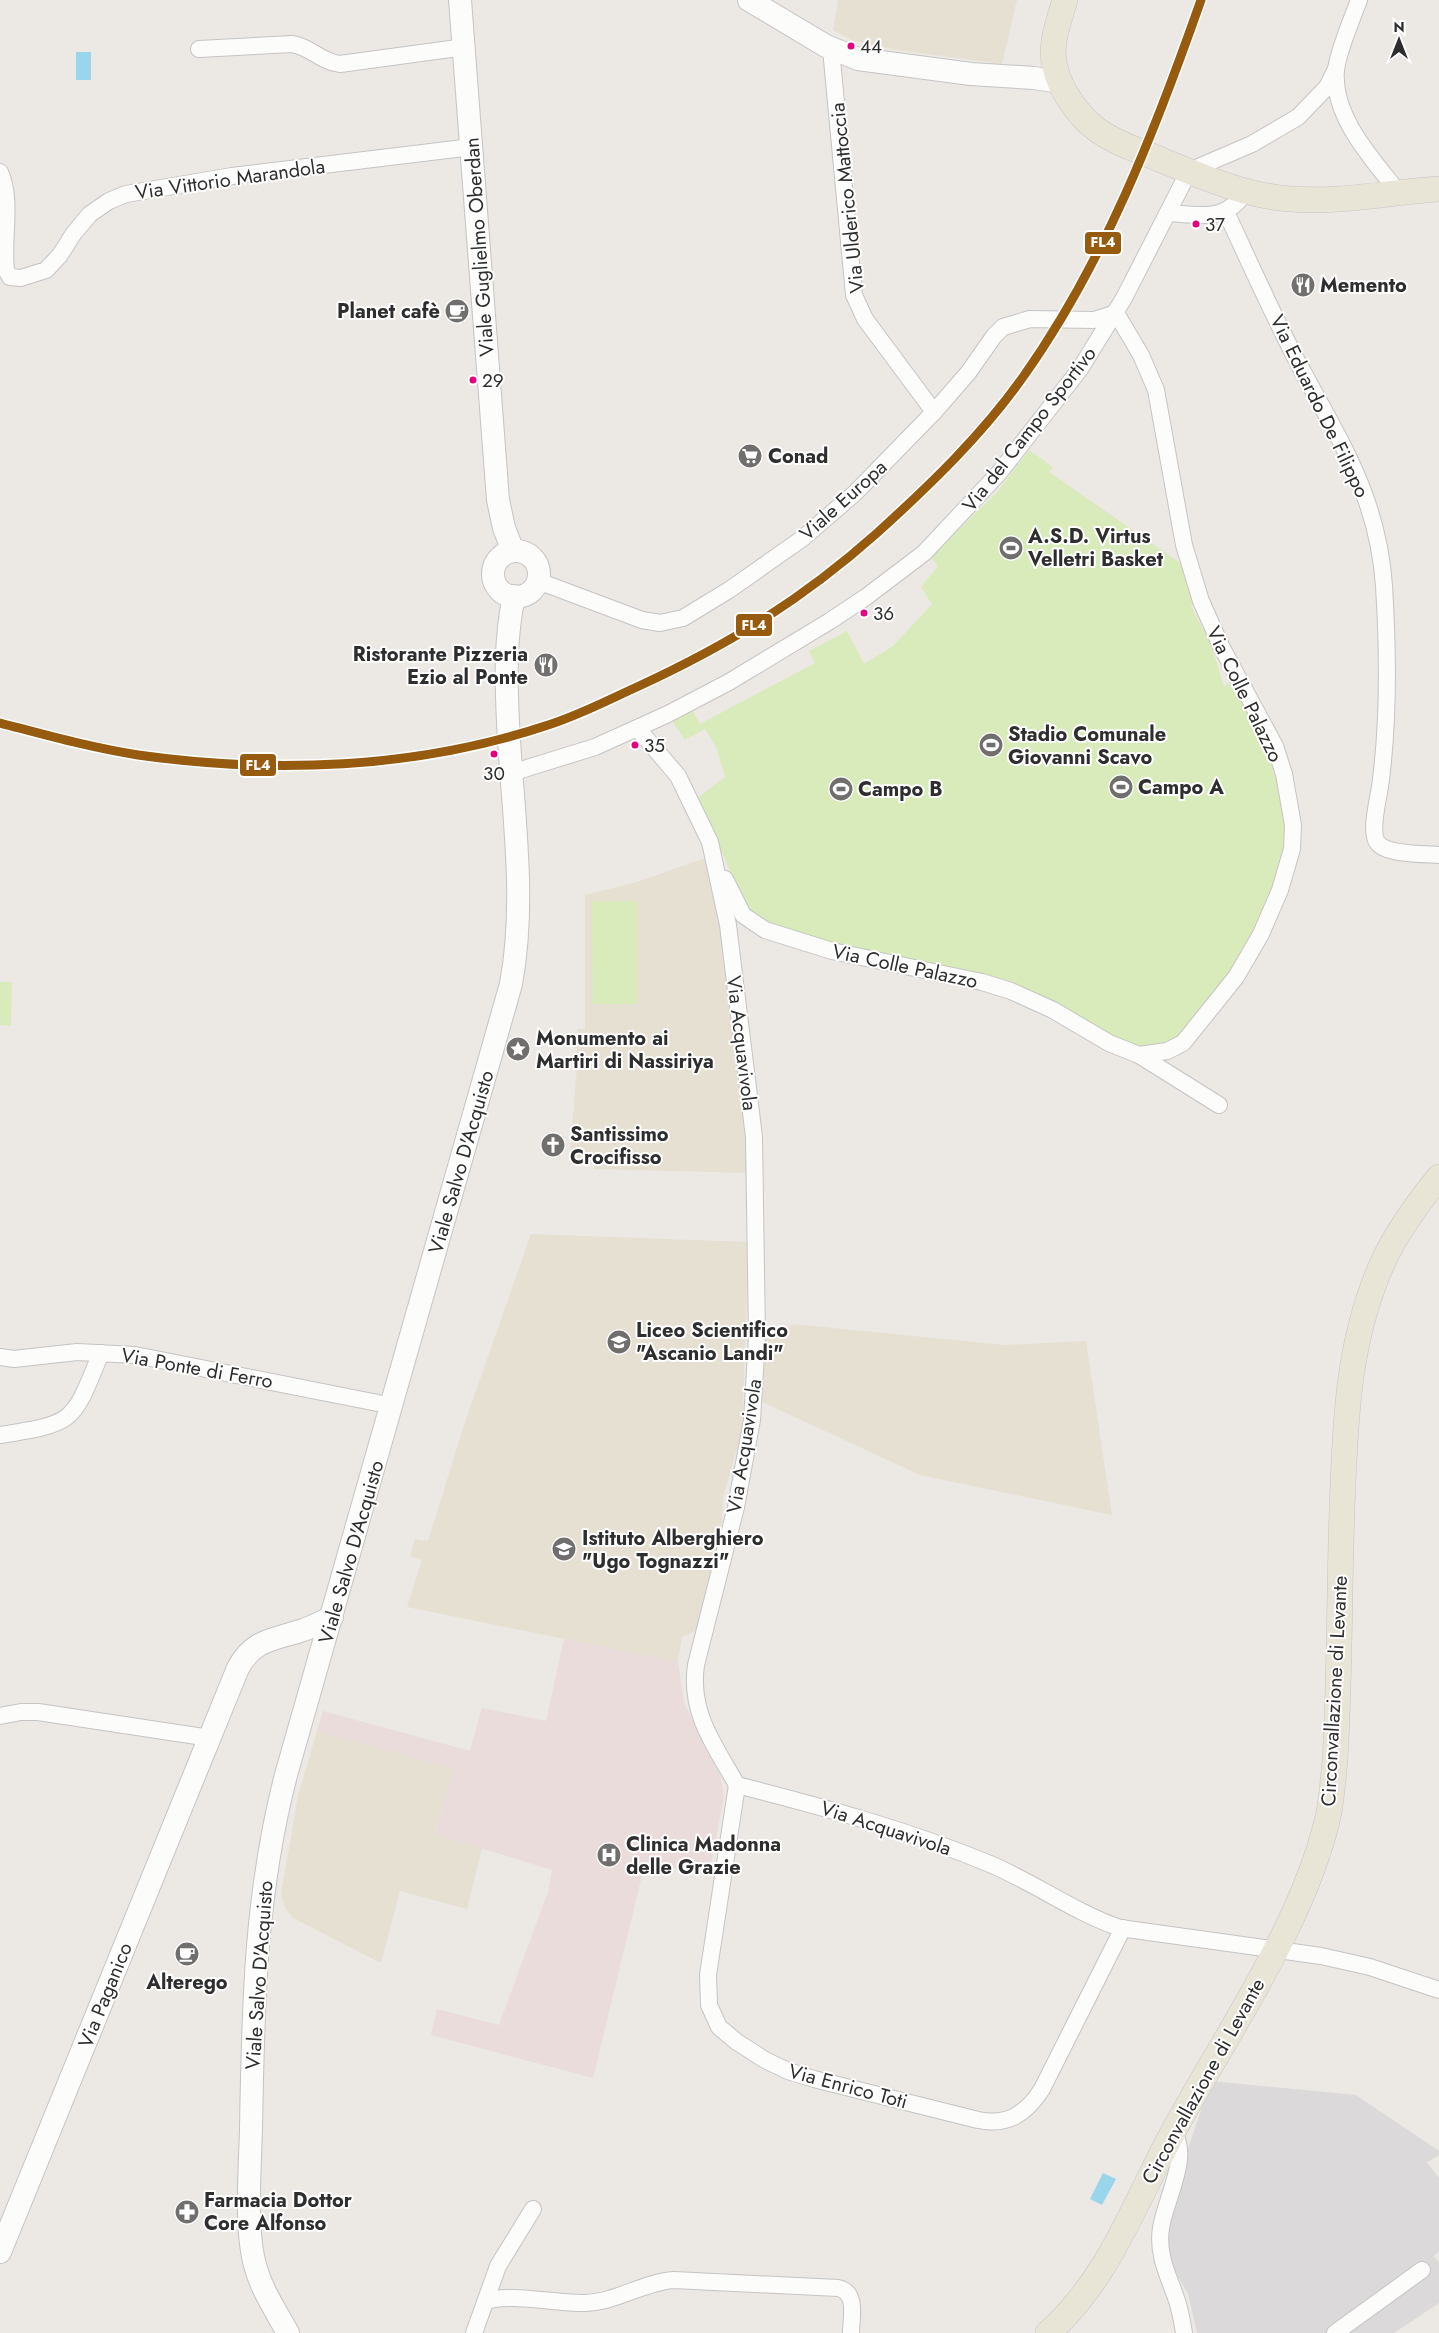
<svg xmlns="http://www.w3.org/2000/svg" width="1439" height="2333" font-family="Jost,sans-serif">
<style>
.industrial{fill:#dcd9db}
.education{fill:#e6e0d3}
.medical{fill:#e9dcdb}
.pitch{fill:#d9eabb}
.water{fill:#99d6ec}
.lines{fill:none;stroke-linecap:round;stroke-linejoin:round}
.street-casing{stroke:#c5c4c5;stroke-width:18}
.secondary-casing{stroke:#c5c4c5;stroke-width:24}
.primary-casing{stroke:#c6c5c4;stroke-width:26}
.street{stroke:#fcfcfb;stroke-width:16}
.secondary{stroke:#fcfcfb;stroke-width:22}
.primary{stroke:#e8e4d6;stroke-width:25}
.rail-1-casing{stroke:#fff;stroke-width:12}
.rail-1{stroke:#965b0e;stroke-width:9}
.bus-dot{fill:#e5007d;stroke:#fff;stroke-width:2}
.labels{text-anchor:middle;stroke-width:4;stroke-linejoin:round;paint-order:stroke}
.bus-label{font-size:19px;fill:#2e2e2e;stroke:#fff;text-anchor:start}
.street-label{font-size:20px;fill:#2e2e2e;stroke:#fff}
.poi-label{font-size:20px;font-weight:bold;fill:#2e2e2e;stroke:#fff;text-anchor:start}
.line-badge{stroke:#fff;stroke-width:2}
.badge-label{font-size:14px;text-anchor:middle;font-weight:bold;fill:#fff}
</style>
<rect width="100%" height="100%" fill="#ece8e4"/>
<!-- industrial -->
<path class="industrial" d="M1211,2081L1356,2095L1439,2151V2155L1427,2162L1439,2178V2251L1434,2256L1439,2263V2303L1394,2333H1197L1188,2294L1164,2253L1165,2216Z"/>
<!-- education -->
<g class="education">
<path d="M838,0H1017L1002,64L897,50L853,41L833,30Z"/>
<path d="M708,857L724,930L747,1135L748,1173L594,1169V1164H569L577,1067V1029H585V895L637,882Z"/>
<path d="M531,1234L749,1242L742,1432L723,1497L722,1521L697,1630L682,1637L678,1662L407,1607L422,1560L410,1556L415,1539L428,1541L465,1422Z"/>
<path d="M792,1324L1005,1345L1086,1341L1112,1515L920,1475L762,1402L766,1339Z"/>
<path d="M317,1731L455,1769L435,1833L482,1848L467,1909L400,1891L381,1963L293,1918L285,1908L281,1894L298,1796Z"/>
</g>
<!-- medical -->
<path class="medical" d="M564,1639L678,1662L684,1703L720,1775L724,1795L709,1875L645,1863L593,2078L431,2035L437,2009L499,2025L548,1892L552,1870L435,1834L455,1769L317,1731L323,1711L470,1751L482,1708L546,1721Z"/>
<!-- pitch -->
<g class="pitch">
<path d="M1029,450L1053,467L1049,472L1183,565L1196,603L1191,606L1212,647L1224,687L1231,682L1272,754L1275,767L1272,771L1279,780L1289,832L1282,868L1262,915L1237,964L1175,1041L1160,1047H1139L1109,1041L1013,983L825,945L753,917L742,900L723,854L695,800L725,777L717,749L705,729L685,740L673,722L692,710L700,724L815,663L809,651L847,631L864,664L893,646L932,604L921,587L938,566L931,557L997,492Z"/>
<path d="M592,901H637V1004H593Z"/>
<path d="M0,982H12L11,1026L0,1025Z"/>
</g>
<!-- water -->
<g class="water">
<rect x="76" y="52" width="15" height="28"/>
<path d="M1103,2173L1116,2179L1102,2205L1090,2199Z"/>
</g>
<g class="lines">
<defs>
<g id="street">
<path d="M1359,0C1352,19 1338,51 1336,70C1332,117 1372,158 1398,192"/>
<path d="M199,49L292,44C311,47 321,62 340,64L465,47"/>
<path d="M831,49L854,295L865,319L934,412"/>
<path d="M0,172C13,202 2,238 6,270L10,277L21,278L46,270L60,255L74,233L90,214L109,201L126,194L232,176L472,147"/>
<path d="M1226,212C1249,261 1271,311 1296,359C1337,436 1378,495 1384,586C1388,650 1389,715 1381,779C1380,794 1369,829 1377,842C1385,855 1425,854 1439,855"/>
<path d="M1169,213C1201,215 1227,222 1246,191"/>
<path d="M538,581L642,620L660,623L683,618L729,590L803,538L855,493L934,412L968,373L994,336L1003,327L1030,319L1094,320L1116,313L1141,355L1156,390L1184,545L1201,601L1221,646L1275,746L1284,774L1293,825L1292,849L1280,890L1261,934L1236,977L1183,1043L1167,1051L1139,1055"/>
<path d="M638,729L678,776L710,842L728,925L754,1137L757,1337L752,1420L736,1507L696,1665C689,1713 715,1746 737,1785C823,1807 908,1830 990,1864C1035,1883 1074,1912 1120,1928L1321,1956L1370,1967L1439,1990"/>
<path d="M511,773L595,747L668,714L729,682L830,621L866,597L924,553L999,473L1080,369L1124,298L1189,171L1252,144L1298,117L1327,87L1336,69"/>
<path d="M725,879L743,915L765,930L832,951L982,982L1011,991L1053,1010L1109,1043L1139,1055L1219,1105"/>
<path d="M0,1357L14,1359L77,1352L135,1355L393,1406"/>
<path d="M0,1435C76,1423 72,1423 101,1353"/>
<path d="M0,1716L21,1712H38L210,1738"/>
<path d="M737,1785L708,1975L709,2005L719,2027L737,2042L765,2060L788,2071L814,2079L978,2120C1008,2126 1026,2114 1042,2089L1123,1928"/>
<path d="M1173,2132C1191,2156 1165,2200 1161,2228C1157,2253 1167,2273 1175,2295C1180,2308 1182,2320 1184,2333"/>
<path d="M485,2302C504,2292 560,2304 585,2303C617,2302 643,2282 674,2280L838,2288C858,2292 851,2318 851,2333"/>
<path d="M474,2333L498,2266L533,2209"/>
<path d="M1335,2333L1422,2270"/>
</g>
<g id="secondary">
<path d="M460,0L498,500L504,528L513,551"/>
<path d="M749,0L826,46L858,59L971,74L1034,78L1061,82"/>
<circle cx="516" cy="574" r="23"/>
<path d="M0,2252L238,1668C253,1640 272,1640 300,1631C311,1628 322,1622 332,1617"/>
<path d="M288,2333C276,2311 261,2289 255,2265C245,2229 250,2168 251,2129C253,2007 255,1894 286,1775L511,984C527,897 512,809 508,722C506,679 505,638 514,596"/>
</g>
<g id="primary">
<path d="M1065,0C1059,21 1049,45 1055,67C1060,90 1078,115 1096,129C1113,142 1135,149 1154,157C1198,175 1244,196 1291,199C1340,203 1390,192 1439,189"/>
<path d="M1048,2333C1108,2281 1136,2200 1173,2132C1226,2034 1303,1925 1328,1817C1332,1798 1333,1779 1335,1760C1340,1677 1339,1594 1342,1510C1345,1425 1347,1341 1383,1262C1397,1231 1418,1203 1439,1177"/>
</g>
</defs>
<!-- street casing -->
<use href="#street" class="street-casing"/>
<!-- secondary casing -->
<use href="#secondary" class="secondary-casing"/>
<!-- primary casing -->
<use href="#primary" class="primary-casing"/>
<!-- street -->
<use href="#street" class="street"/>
<!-- secondary -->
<use href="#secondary" class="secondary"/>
<!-- primary -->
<use href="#primary" class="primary"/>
<defs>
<path id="rail-1" d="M0,723C46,735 92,748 138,755C272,774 416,769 545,726C578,716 608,700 639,686C730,644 803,599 877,533C930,485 982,435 1023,377C1104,263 1155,131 1201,0"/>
</defs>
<!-- rail-1 casing -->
<use href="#rail-1" class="rail-1-casing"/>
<!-- rail-1 -->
<use href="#rail-1" class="rail-1"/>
</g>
<!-- icons -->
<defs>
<symbol id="restaurant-disc" viewBox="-11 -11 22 22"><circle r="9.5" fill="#706f6e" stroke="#fff"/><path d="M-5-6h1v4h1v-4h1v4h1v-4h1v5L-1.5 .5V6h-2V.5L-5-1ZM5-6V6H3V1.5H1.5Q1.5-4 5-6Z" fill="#fff"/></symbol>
<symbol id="cafe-disc" viewBox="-11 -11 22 22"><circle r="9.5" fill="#706f6e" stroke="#fff"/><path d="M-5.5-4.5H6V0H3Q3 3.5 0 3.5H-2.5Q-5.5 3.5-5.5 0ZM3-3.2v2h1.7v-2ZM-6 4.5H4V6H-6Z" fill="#fff"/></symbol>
<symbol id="supermarket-disc" viewBox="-11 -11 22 22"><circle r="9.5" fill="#706f6e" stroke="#fff"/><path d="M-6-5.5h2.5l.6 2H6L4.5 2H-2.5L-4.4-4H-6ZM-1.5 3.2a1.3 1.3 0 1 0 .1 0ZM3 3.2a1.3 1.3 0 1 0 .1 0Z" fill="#fff"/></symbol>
<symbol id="stadium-disc" viewBox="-11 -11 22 22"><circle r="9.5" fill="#706f6e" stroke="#fff"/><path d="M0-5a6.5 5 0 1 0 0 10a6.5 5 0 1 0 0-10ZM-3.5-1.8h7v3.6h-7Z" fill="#fff"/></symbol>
<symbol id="sight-disc" viewBox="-11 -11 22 22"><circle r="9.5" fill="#706f6e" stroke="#fff"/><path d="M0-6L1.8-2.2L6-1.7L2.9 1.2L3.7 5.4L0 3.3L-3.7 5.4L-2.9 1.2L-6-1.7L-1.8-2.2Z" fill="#fff"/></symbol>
<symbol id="church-disc" viewBox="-11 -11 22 22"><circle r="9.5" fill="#706f6e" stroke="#fff"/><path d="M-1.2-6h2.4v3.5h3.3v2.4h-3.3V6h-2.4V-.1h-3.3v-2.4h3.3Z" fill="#fff"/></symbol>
<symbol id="school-disc" viewBox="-11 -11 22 22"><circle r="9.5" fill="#706f6e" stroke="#fff"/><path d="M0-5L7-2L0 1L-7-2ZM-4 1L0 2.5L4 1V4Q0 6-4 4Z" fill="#fff"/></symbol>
<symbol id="hospital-disc" viewBox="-11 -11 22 22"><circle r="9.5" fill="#706f6e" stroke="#fff"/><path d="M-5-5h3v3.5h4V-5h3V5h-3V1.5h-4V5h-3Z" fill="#fff"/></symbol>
<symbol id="pharmacy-disc" viewBox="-11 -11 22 22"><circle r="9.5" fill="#706f6e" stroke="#fff"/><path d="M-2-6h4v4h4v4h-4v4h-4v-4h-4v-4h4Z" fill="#fff"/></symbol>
</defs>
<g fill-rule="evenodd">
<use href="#restaurant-disc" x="1289" y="271" width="28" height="28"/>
<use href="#cafe-disc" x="443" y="297" width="28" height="28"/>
<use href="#supermarket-disc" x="736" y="442" width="28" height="28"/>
<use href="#stadium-disc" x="997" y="534" width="28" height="28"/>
<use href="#restaurant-disc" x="532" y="651" width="28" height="28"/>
<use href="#stadium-disc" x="977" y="731" width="28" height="28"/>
<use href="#stadium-disc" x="1107" y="773" width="28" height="28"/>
<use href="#stadium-disc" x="827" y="775" width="28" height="28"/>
<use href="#sight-disc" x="504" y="1035" width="28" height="28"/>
<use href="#church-disc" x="539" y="1131" width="28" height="28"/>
<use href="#school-disc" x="605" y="1328" width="28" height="28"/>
<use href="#school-disc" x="550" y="1535" width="28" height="28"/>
<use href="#hospital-disc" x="595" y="1841" width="28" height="28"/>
<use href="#cafe-disc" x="173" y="1940" width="28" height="28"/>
<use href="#pharmacy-disc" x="173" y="2198" width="28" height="28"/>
</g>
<!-- markers -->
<g class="bus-dot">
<circle cx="851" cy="46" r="4.5"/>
<circle cx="1196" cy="224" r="4.5"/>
<circle cx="473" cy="380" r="4.5"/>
<circle cx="864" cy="613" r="4.5"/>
<circle cx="635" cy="745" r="4.5"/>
<circle cx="494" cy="754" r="4.5"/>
</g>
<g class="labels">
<!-- bus labels -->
<g class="bus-label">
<text x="860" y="53">44</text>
<text x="1205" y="231">37</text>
<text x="482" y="387">29</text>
<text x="873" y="620">36</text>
<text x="644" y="752">35</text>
<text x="494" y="780" text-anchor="middle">30</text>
</g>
<!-- street labels -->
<g class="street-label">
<text transform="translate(230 179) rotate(-8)" y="7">Via Vittorio Marandola</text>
<text transform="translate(847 198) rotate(-96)" y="7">Via Ulderico Mattoccia</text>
<text transform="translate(479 247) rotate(-94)" y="7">Viale Guglielmo Oberdan</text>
<text transform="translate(1320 406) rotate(64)" y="7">Via Eduardo De Filippo</text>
<text transform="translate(1029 429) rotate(-52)" y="7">Via del Campo Sportivo</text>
<text transform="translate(843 500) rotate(-42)" y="7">Viale Europa</text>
<text transform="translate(1245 694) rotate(64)" y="7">Via Colle Palazzo</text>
<text transform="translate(905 966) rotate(12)" y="7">Via Colle Palazzo</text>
<text transform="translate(742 1043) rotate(83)" y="7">Via Acquavivola</text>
<text transform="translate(461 1162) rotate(-74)" y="7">Viale Salvo D'Acquisto</text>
<text transform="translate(197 1368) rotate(10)" y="7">Via Ponte di Ferro</text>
<text transform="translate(744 1446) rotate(-81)" y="7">Via Acquavivola</text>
<text transform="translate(351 1552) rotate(-74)" y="7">Viale Salvo D'Acquisto</text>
<text transform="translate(1334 1691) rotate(-87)" y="7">Circonvallazione di Levante</text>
<text transform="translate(886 1828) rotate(18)" y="7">Via Acquavivola</text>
<text transform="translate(259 1975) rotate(-86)" y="7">Viale Salvo D'Acquisto</text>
<text transform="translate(105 1995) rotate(-68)" y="7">Via Paganico</text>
<text transform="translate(1203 2081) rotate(-61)" y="7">Circonvallazione di Levante</text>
<text transform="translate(848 2086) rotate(15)" y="7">Via Enrico Toti</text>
</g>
<!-- poi labels -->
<g class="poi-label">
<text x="1320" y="292">Memento</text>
<text x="440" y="318" text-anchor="end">Planet cafè</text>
<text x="768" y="463">Conad</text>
<text x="1028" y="543">A.S.D. Virtus<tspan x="1028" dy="23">Velletri Basket</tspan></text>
<text x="528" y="661" text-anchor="end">Ristorante Pizzeria<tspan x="528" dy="23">Ezio al Ponte</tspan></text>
<text x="1008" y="741">Stadio Comunale<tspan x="1008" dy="23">Giovanni Scavo</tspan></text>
<text x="1138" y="794">Campo A</text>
<text x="858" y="796">Campo B</text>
<text x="536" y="1045">Monumento ai<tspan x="536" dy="23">Martiri di Nassiriya</tspan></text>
<text x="570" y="1141">Santissimo<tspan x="570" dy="23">Crocifisso</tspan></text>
<text x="636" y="1337">Liceo Scientifico<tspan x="636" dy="23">"Ascanio Landi"</tspan></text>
<text x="582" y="1545">Istituto Alberghiero<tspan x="582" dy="23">"Ugo Tognazzi"</tspan></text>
<text x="626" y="1851">Clinica Madonna<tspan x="626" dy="23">delle Grazie</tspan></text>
<text x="187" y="1989" text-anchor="middle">Alterego</text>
<text x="204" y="2207">Farmacia Dottor<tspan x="204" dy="23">Core Alfonso</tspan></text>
</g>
</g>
<g class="line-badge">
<rect x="1084" y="231" width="38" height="24" rx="5" fill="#965b0e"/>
<rect x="735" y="613" width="38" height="24" rx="5" fill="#965b0e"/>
<rect x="239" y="753" width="38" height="24" rx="5" fill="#965b0e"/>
</g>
<g class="badge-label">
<text x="1103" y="247">FL4</text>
<text x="754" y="630">FL4</text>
<text x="258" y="770">FL4</text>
</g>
<!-- north arrow -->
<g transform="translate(1399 40)" stroke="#ffffff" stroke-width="4" paint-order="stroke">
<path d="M0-4L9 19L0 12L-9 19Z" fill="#2e2e2e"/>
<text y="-8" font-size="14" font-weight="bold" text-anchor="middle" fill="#2e2e2e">N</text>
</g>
</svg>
